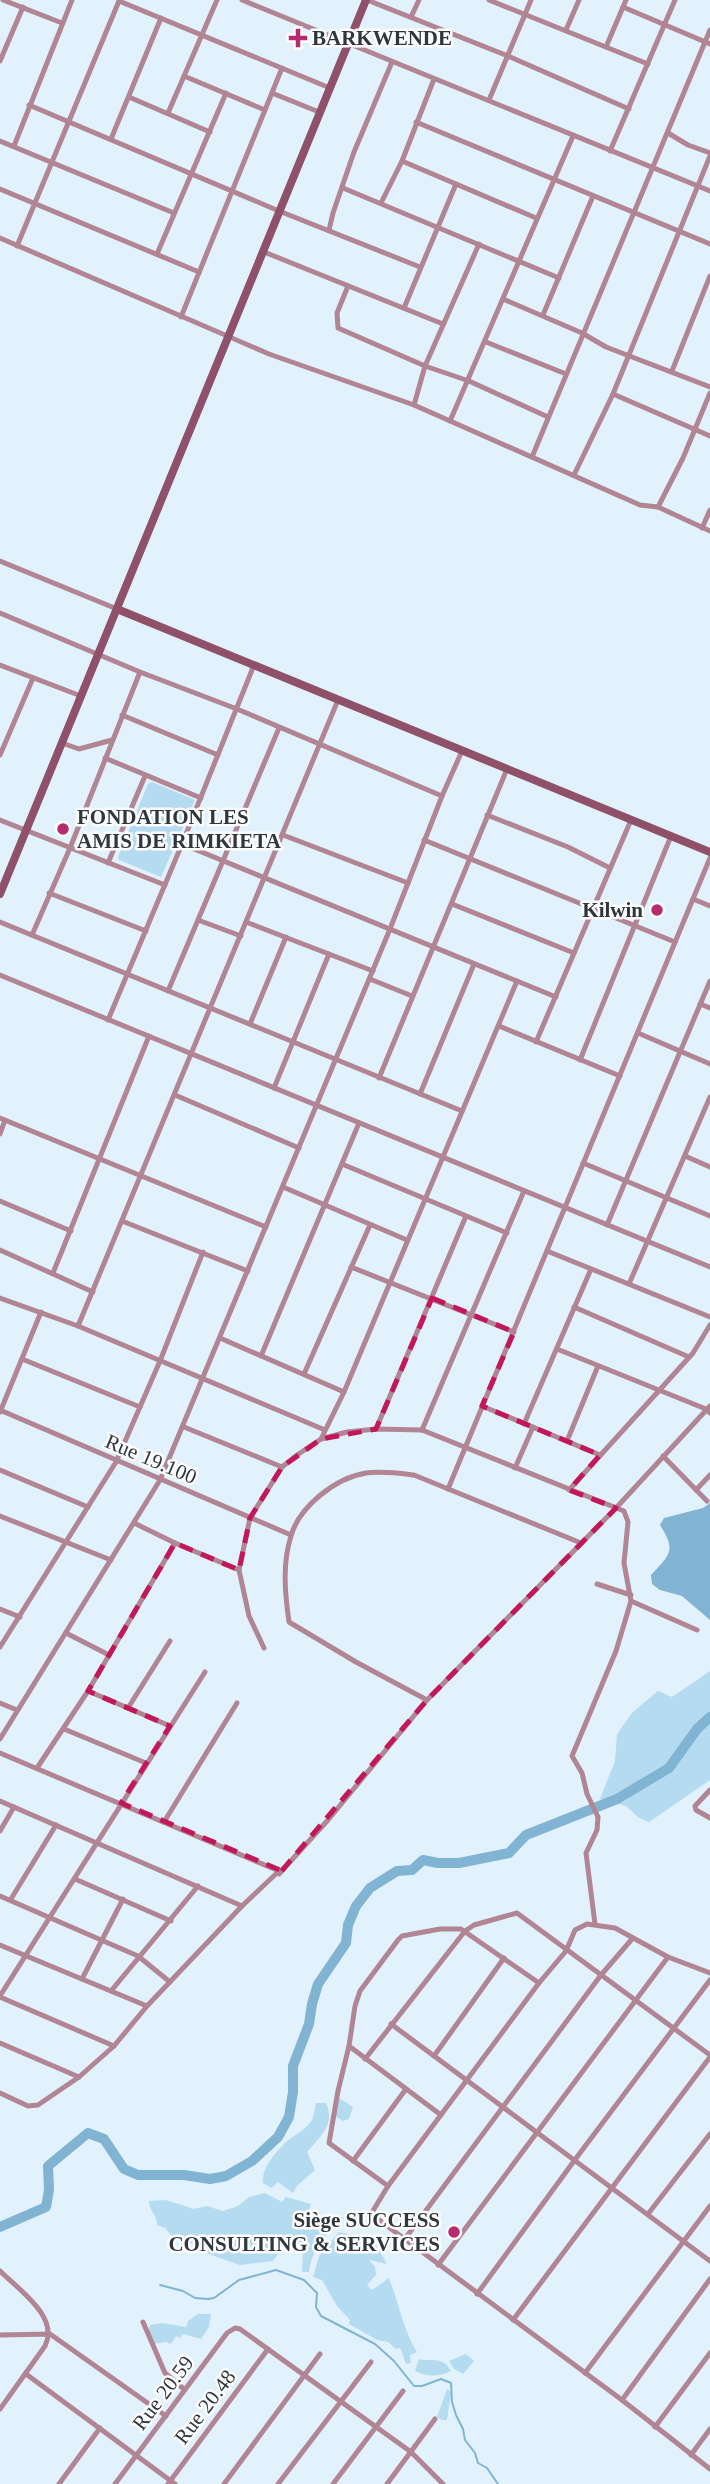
<svg xmlns="http://www.w3.org/2000/svg" width="710" height="2484" font-family="'Times New Roman',serif">
<style>
.green{fill:#b5dbf1}
.water{fill:#81b4d2}
.lines{fill:none;stroke-linecap:round;stroke-linejoin:round}
.stream{stroke:#81b4d2;stroke-width:2}
.river{stroke:#81b4d2;stroke-width:10}
.street{stroke:#b18594;stroke-width:5}
.secondary{stroke:#8f5169;stroke-width:8}
.marked{fill:none;stroke:#c2185b;stroke-width:5;stroke-dasharray:14 9;stroke-linejoin:round}
.poi-dot{fill:#b42c6d;stroke:#fcfcfc;stroke-width:2.5}
.labels{text-anchor:middle;stroke-width:5;stroke-linejoin:round;paint-order:stroke}
.poi-label{font-size:21px;font-weight:bold;fill:#2f373c;stroke:#fcfcfc;text-anchor:start}
.street-label{font-size:21px;fill:#2f373c;stroke:#fcfcfc}
</style>
<rect width="100%" height="100%" fill="#e1f2fd"/>
<!-- green -->
<g class="green">
<path d="M152,782L195,800L161,877L119,860L118,857L148,784Z"/>
<path d="M710,1671V1780L649,1822L639,1818L626,1806L600,1799L615,1761L617,1734L632,1713L658,1691L672,1697Z"/>
<path d="M339,2098L353,2107L349,2119L343,2121L335,2116Z"/>
<path d="M316,2103H326C336,2124 320,2137 307,2152L315,2170L297,2186L293,2193L278,2182L271,2188L263,2183C261,2170 274,2154 283,2145C291,2136 304,2132 312,2120C314,2115 315,2108 316,2103Z"/>
<path d="M265,2193L282,2202L286,2197L311,2204L306,2219L319,2225L337,2215L344,2218C327,2234 312,2248 309,2272H302L303,2251L293,2245H285L273,2261L240,2265L206,2253L205,2249L201,2248L195,2242L188,2245L184,2243L181,2235L172,2236L165,2228L157,2225C158,2216 149,2211 149,2201L166,2200L194,2209L207,2206L223,2211L238,2206L249,2197Z"/>
<path d="M339,2232L348,2234L349,2238L362,2245L363,2250H368L367,2240L375,2237L376,2245L387,2264L369,2260L375,2267L376,2275L367,2285L372,2290L389,2278C398,2301 404,2332 417,2352L410,2355L411,2363L406,2364L400,2348L396,2349L388,2342L377,2340L349,2324L350,2320L337,2306L322,2280L313,2277L319,2256Z"/>
<path d="M198,2314H211L209,2327L201,2339L183,2334L180,2338L176,2336L171,2344L166,2342L153,2344L148,2330L150,2325L162,2323L186,2327L188,2321Z"/>
<path d="M466,2354L474,2361L463,2374L454,2369L449,2361Z"/>
<path d="M419,2359C433,2362 443,2356 451,2371C438,2377 428,2377 415,2371Z"/>
<path d="M447,2389L451,2392L447,2420H442L437,2417Z"/>
</g>
<!-- water -->
<path class="water" d="M710,1503V1620L682,1596L660,1590L652,1584L651,1575C671,1554 676,1550 660,1525L664,1518L703,1508Z"/>
<g class="lines">
<!-- stream -->
<path class="stream" d="M160,2285L183,2291L195,2298L208,2299L214,2298L239,2280L276,2270L304,2280L317,2293L316,2307L321,2316L375,2344L394,2361L414,2386H422L441,2379L451,2383L452,2402L456,2415L463,2429L465,2440L475,2453L478,2463L487,2468L498,2484"/>
<!-- river -->
<path class="river" d="M0,2227L46,2207L49,2190L48,2166L88,2133L104,2139L124,2169L138,2175H184L210,2179L226,2176L252,2161L278,2137L289,2117L293,2092V2066L309,2024L312,2004L318,1984L346,1943L348,1925L356,1906L370,1888L397,1871L412,1870L423,1860L438,1863H459L509,1853L526,1835L617,1799L669,1768L697,1729L710,1717"/>
<!-- street -->
<g class="street">
<path d="M3,0L62,23"/>
<path d="M242,0L710,191"/>
<path d="M367,0L508,56L629,109"/>
<path d="M489,0L648,64"/>
<path d="M119,1L330,88"/>
<path d="M623,7L710,44"/>
<path d="M411,17L419,0"/>
<path d="M566,30L579,0"/>
<path d="M606,47L626,0"/>
<path d="M0,61L23,7"/>
<path d="M184,76L265,110"/>
<path d="M272,93L319,112"/>
<path d="M129,97L210,132"/>
<path d="M489,100L531,0"/>
<path d="M29,105L279,211L420,267"/>
<path d="M168,113L217,0"/>
<path d="M416,122L710,244"/>
<path d="M668,133L688,145L710,153"/>
<path d="M111,139L161,18"/>
<path d="M0,141L174,213"/>
<path d="M14,146L72,0"/>
<path d="M610,151L675,0"/>
<path d="M402,161L536,218"/>
<path d="M343,188L559,278"/>
<path d="M0,189L199,272"/>
<path d="M381,203L402,161L434,79"/>
<path d="M329,230L333,213L354,152L392,62"/>
<path d="M0,238L269,354L414,405L640,505L658,507L710,531"/>
<path d="M17,246L119,1"/>
<path d="M264,252L443,324"/>
<path d="M157,254L226,93"/>
<path d="M348,286L337,313L338,328L425,366L469,381L548,417"/>
<path d="M503,299L582,333L606,347L710,387"/>
<path d="M404,308L456,184"/>
<path d="M543,315L593,196"/>
<path d="M181,317L282,68"/>
<path d="M486,342L566,374"/>
<path d="M672,371L710,276"/>
<path d="M613,394L710,436"/>
<path d="M414,405L425,366L479,244"/>
<path d="M450,421L573,136"/>
<path d="M532,457L710,30"/>
<path d="M574,475L613,394L710,156"/>
<path d="M658,507L683,458L710,393"/>
<path d="M702,528L710,510"/>
<path d="M0,561L117,609"/>
<path d="M0,613L140,672L237,709L442,796L462,751"/>
<path d="M0,665L81,696"/>
<path d="M122,715L218,755"/>
<path d="M62,743L79,749L112,740"/>
<path d="M0,755L33,678"/>
<path d="M105,758L201,798"/>
<path d="M487,815L568,847L610,868"/>
<path d="M0,820L165,885"/>
<path d="M283,835L408,883"/>
<path d="M424,840L675,942"/>
<path d="M182,844L556,997"/>
<path d="M108,863L145,776"/>
<path d="M49,893L146,931"/>
<path d="M693,899L710,906"/>
<path d="M452,904L574,953"/>
<path d="M198,920L241,936"/>
<path d="M0,922L462,1111"/>
<path d="M246,922L373,971"/>
<path d="M32,935L70,848L140,672"/>
<path d="M0,975L710,1267"/>
<path d="M370,979L412,996"/>
<path d="M168,991L279,728"/>
<path d="M700,1004L710,1008"/>
<path d="M108,1020L182,844L254,665"/>
<path d="M250,1024L286,937"/>
<path d="M499,1026L620,1076"/>
<path d="M638,1033L710,1064"/>
<path d="M536,1042L631,820"/>
<path d="M580,1060L671,836"/>
<path d="M379,1078L507,769"/>
<path d="M274,1088L329,954"/>
<path d="M420,1094L474,964"/>
<path d="M175,1095L299,1148"/>
<path d="M0,1118L266,1227"/>
<path d="M0,1134L5,1120"/>
<path d="M685,1156L710,1167"/>
<path d="M583,1163L710,1216"/>
<path d="M342,1164L507,1233"/>
<path d="M283,1187L407,1240"/>
<path d="M0,1201L71,1231"/>
<path d="M122,1221L248,1271"/>
<path d="M607,1225L710,981"/>
<path d="M0,1250L93,1292"/>
<path d="M547,1251L710,1317"/>
<path d="M351,1267L514,1332"/>
<path d="M53,1273L149,1036"/>
<path d="M629,1284L710,1097"/>
<path d="M0,1298L78,1326L325,1430"/>
<path d="M574,1307L689,1357"/>
<path d="M78,1326L338,700"/>
<path d="M220,1338L344,1392"/>
<path d="M557,1349L706,1409L710,1413"/>
<path d="M261,1356L359,1123"/>
<path d="M22,1359L140,1407"/>
<path d="M304,1374L370,1225"/>
<path d="M482,1406L600,1455"/>
<path d="M0,1410L291,1535"/>
<path d="M0,1412L41,1312"/>
<path d="M524,1424L591,1269"/>
<path d="M184,1427L282,1467"/>
<path d="M376,1429L466,1216"/>
<path d="M422,1430L524,1191"/>
<path d="M321,1439L344,1392L517,981"/>
<path d="M567,1441L598,1366"/>
<path d="M663,1456L707,1501"/>
<path d="M515,1468L533,1427"/>
<path d="M0,1470L88,1507"/>
<path d="M448,1489L710,858"/>
<path d="M569,1490L693,1353L710,1325"/>
<path d="M696,1490L710,1475"/>
<path d="M0,1516L111,1560"/>
<path d="M134,1523L175,1543L239,1570"/>
<path d="M597,1584L631,1595"/>
<path d="M631,1601L697,1630"/>
<path d="M0,1609L20,1617"/>
<path d="M66,1633L109,1655"/>
<path d="M0,1647L116,1462L160,1361L203,1252"/>
<path d="M264,1648L249,1616L239,1570L250,1518L282,1467L297,1455L321,1439L347,1432L376,1429L422,1430L624,1511L628,1522L624,1563L631,1601L616,1651L572,1756L582,1773L587,1794L598,1817L597,1830L586,1853L595,1924"/>
<path d="M88,1691L170,1726"/>
<path d="M427,1700L356,1662L289,1622C285,1594 282,1564 291,1536C299,1507 335,1478 366,1473C382,1471 397,1473 414,1475L581,1543"/>
<path d="M0,1703L17,1710"/>
<path d="M128,1708L170,1641"/>
<path d="M64,1729L146,1763"/>
<path d="M0,1739L160,1480L390,929L442,796"/>
<path d="M0,1753L279,1871L242,1906L147,2006L114,2046L79,2077L38,2105L28,2106L0,2093"/>
<path d="M37,1768L88,1691L175,1543"/>
<path d="M710,1790L695,1806L696,1810L710,1818"/>
<path d="M0,1801L242,1906"/>
<path d="M164,1822L237,1703"/>
<path d="M0,1831L14,1807"/>
<path d="M279,1874L328,1820L427,1700L616,1508L710,1406"/>
<path d="M75,1879L171,1921"/>
<path d="M0,1896L138,1956L170,1982"/>
<path d="M11,1899L56,1825"/>
<path d="M0,1945L147,2006"/>
<path d="M710,1973L668,1957L615,1928L587,1924L575,1930L566,1951L539,1983L388,2186L371,2214L622,2400L710,2469"/>
<path d="M82,1979L123,1899"/>
<path d="M111,1991L198,1886"/>
<path d="M0,1996L205,1672"/>
<path d="M0,1997L114,2046"/>
<path d="M391,2024L710,2261"/>
<path d="M0,2043L79,2077"/>
<path d="M349,2046L338,2091L329,2143L388,2186"/>
<path d="M434,2056L504,1958"/>
<path d="M365,2059L465,1931L474,1925L517,1913L710,2055"/>
<path d="M441,2115L349,2046L355,2006L360,1991L398,1940L402,1936L440,1929H461L539,1983"/>
<path d="M353,2161L406,2089"/>
<path d="M648,2214L710,2134"/>
<path d="M404,2240L601,1975L632,1939"/>
<path d="M438,2265L668,1957"/>
<path d="M0,2271C18,2289 60,2317 45,2346L0,2409"/>
<path d="M477,2294L574,2161L710,1980"/>
<path d="M513,2320L710,2057"/>
<path d="M143,2322L165,2373L185,2390"/>
<path d="M0,2335L50,2334L166,2416"/>
<path d="M585,2373L710,2206"/>
<path d="M26,2374L175,2484"/>
<path d="M622,2400L710,2279"/>
<path d="M655,2427L710,2353"/>
<path d="M691,2455L710,2429"/>
<path d="M59,2484L100,2428"/>
<path d="M115,2484L227,2333L235,2328L240,2329L411,2452L443,2484"/>
<path d="M168,2484L268,2349"/>
<path d="M224,2484L320,2354"/>
<path d="M278,2484L371,2362"/>
<path d="M333,2484L403,2391"/>
<path d="M387,2484L435,2419"/>
</g>
<!-- secondary -->
<g class="secondary">
<path d="M117,609L710,852"/>
<path d="M0,894L366,0"/>
</g>
</g>
<!-- marked area -->
<path class="marked" d="M432,1298L514,1332L482,1406L600,1455L569,1490L616,1508L427,1700L279,1874L280,1870L121,1803L170,1726L88,1691L175,1543L239,1570L250,1518L282,1467L321,1439L376,1429Z"/>
<!-- markers -->
<g class="poi-dot">
<path d="M294.5 27.5h7v7h7v7h-7v7h-7v-7h-7v-7h7z"/>
<circle cx="63" cy="829" r="7"/>
<circle cx="657" cy="910" r="7"/>
<circle cx="454" cy="2232" r="7"/>
</g>
<g class="labels">
<!-- poi labels -->
<g class="poi-label">
<text x="312" y="45">BARKWENDE</text>
<text x="77" y="824">FONDATION LES<tspan x="77" dy="24">AMIS DE RIMKIETA</tspan></text>
<text x="643" y="917" text-anchor="end">Kilwin</text>
<text x="440" y="2227" text-anchor="end">Siège SUCCESS<tspan x="440" dy="24">CONSULTING &amp; SERVICES</tspan></text>
</g>
<!-- street labels -->
<g class="street-label">
<text transform="translate(151 1459) rotate(23)" y="7">Rue 19.100</text>
<text transform="translate(163 2393) rotate(-53)" y="7">Rue 20.59</text>
<text transform="translate(205 2407) rotate(-53)" y="7">Rue 20.48</text>
</g>
</g>
</svg>
